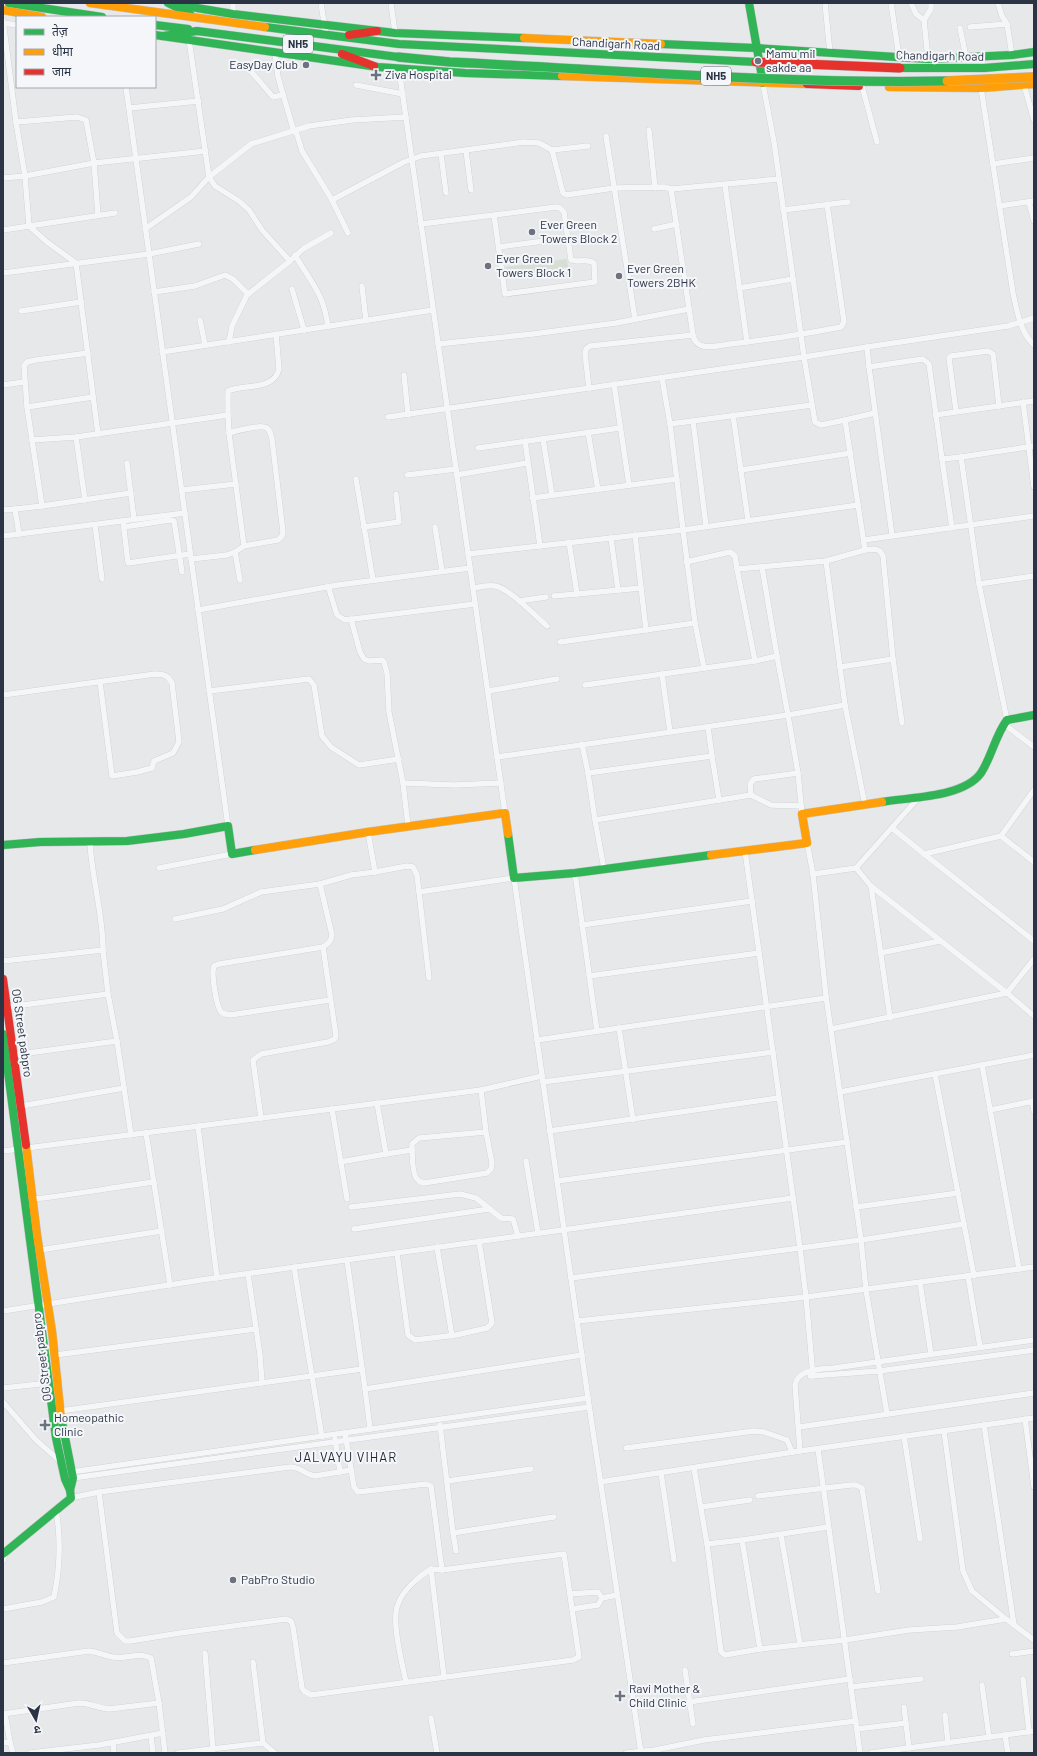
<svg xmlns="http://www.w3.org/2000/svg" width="1037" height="1756" font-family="Barlow,'Noto Sans Devanagari',sans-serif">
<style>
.park{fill:#d6ded6}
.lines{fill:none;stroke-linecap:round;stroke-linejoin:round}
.street-casing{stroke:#c4c6c8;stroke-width:6}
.fast-casing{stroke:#c4c6c8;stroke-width:9}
.slow-casing{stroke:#c4c6c8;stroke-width:9}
.jam-casing{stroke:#c4c6c8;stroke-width:9}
.street{stroke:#f5f6f7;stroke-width:5.5}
.fast{stroke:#30b455;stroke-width:8}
.slow{stroke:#ff9f0a;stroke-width:8}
.jam{stroke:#e5322d;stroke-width:8}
.fast-bridge-casing{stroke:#b8bbbf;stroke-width:10;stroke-linecap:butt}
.slow-bridge-casing{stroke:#b8bbbf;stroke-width:10;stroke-linecap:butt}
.jam-bridge-casing{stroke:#b8bbbf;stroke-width:10;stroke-linecap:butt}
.fast-bridge{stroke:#30b455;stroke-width:9}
.slow-bridge{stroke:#ff9f0a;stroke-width:9}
.jam-bridge{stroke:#e5322d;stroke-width:9}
.poi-dot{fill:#6c737f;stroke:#f4f6f9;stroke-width:1.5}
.labels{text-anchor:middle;stroke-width:4;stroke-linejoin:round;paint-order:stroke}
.shield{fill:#f4f6f9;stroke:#676e7b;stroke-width:1}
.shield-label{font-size:11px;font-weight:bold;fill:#2b3445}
.street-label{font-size:12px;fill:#2b3445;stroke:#f4f6f9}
.poi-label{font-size:12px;fill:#2b3445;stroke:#f4f6f9;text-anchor:start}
.neighbourhood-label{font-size:13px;letter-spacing:1px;fill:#1d2536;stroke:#f4f6f9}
</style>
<rect width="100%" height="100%" fill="#e6e8ea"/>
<!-- park -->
<path class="park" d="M567,259L568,267L507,276L506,267Z"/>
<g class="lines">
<defs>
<g id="street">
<path d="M233,3V14"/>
<path d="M321,3L326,36"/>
<path d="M391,3L395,33"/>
<path d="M825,3L830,53"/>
<path d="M891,3L899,57"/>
<path d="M911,3L916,14L924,20L928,59"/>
<path d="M998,3L1002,16L1007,24L1012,55"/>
<path d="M3,20L16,122L25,176L94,163L206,151"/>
<path d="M924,20L931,9V3"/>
<path d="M3,23L17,25"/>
<path d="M970,27L1007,24"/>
<path d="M960,28L966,57"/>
<path d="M189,40L209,177L215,186L239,201L249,210L262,230L290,261L303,249L331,233"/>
<path d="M275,52L278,77L294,132"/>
<path d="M249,69L273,97L283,95"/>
<path d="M399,69L505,813"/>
<path d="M763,84L774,142L804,357L867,347L869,367L923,359L929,364L942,459L961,457L979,584L1007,720"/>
<path d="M356,85L403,94"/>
<path d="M1024,85L1034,120"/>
<path d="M862,86L877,142"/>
<path d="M126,87L228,826"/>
<path d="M981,88L1013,293C1017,311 1020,332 1034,345"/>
<path d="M129,108L199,101"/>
<path d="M16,122L77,117L86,120L94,163L98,215"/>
<path d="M649,130L655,188"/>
<path d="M296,131L302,151L332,200L404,162L421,156L524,142L539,143L552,150L563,193L566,195L614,188L664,187L671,189"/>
<path d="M606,136L635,319"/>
<path d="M552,150L588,146"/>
<path d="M466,151L471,190"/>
<path d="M441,154L446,193"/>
<path d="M993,164L1034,158"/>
<path d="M3,178L25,176L29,226L47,242L76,263L98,434"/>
<path d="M779,179L671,189L693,335C694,339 695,343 700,345C708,349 721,345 730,344C767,340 804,334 841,327L844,322L827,204"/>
<path d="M725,185L747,342"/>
<path d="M332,200L348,233"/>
<path d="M1029,202L1034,221"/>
<path d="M999,206L1034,201"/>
<path d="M783,210L848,202"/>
<path d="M421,224L494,215L505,294L595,282L594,263C588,258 579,263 571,260L564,212L560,208L556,207L494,215"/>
<path d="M145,229L191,197L209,177L251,144L309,126L352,120L406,117"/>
<path d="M654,229L677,224"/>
<path d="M3,230L115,213"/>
<path d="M499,247L567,238"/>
<path d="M295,255C311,282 324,294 328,327"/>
<path d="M655,270L683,267"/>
<path d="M3,273L149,254L199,244"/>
<path d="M362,286L366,321"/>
<path d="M739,288L793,279"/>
<path d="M292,289L304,330"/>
<path d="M154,292L195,286L225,275L233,279L248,294"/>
<path d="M21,311L81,302"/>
<path d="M200,320L205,345"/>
<path d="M229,342L232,326L247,295L290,261"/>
<path d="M438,344L533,334L616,323L689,309"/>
<path d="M867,347L1008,326L1034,318"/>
<path d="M162,352L433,310"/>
<path d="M88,353L36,360L27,362L24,366L27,407L42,506L131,493"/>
<path d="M869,367L892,535"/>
<path d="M404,375L408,415"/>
<path d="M662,378L670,424L683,530L858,505"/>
<path d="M614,384L629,485"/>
<path d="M3,385L24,382"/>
<path d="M589,388L585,354L586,349L590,346L693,335"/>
<path d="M1023,402L1034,487"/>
<path d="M27,407L93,397"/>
<path d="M956,411L949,358L951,356L988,351L993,354L999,406"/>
<path d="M228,415V391C243,384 274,391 279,369L276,334"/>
<path d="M733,415L748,520"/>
<path d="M935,415L1034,401"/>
<path d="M388,417L804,357L815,422L821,425L845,420L865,550L826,561L845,705"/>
<path d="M845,420L875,413"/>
<path d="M693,421L706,526"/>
<path d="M670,424L812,405"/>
<path d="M588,432L598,490"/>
<path d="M229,433L244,546"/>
<path d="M76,437L85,500"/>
<path d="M543,439L552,495"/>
<path d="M32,440L76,437L228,415L229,433C237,431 263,423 268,429C271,432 271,436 272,439L283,532L282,536L278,540L244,546L235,552L227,555L191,559"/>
<path d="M525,441L540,546"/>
<path d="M478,448L620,428"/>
<path d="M961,457L1034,446"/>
<path d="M942,459L952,528"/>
<path d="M127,463L134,519"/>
<path d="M741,470L851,453"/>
<path d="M407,475L456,469"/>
<path d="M456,475L527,463"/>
<path d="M356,479L373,580"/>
<path d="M182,490L236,484"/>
<path d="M532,498L677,479"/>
<path d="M3,510L15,509"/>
<path d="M123,521L128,563L190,554"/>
<path d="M95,525L102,579"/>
<path d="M124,527L170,520L174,521L182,572"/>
<path d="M364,527L399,522L396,494"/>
<path d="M435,527L442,571"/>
<path d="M19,534L15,509L42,506"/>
<path d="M635,535L646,630"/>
<path d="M3,536L185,513"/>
<path d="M611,538L618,590"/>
<path d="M864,540L1034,516"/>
<path d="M569,542L577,594L641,588"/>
<path d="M865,550L875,549L880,551L883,556L893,659"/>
<path d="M235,552L240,580"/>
<path d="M468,554L683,530L695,623L560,642"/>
<path d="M686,562L730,552L735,556L737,569"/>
<path d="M762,567L777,656"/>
<path d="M979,584L1034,576"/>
<path d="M328,586L337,615L345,620L475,604"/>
<path d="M473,588C480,587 488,585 495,586C509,588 535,616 547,626"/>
<path d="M554,596L577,594"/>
<path d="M519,601L546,597"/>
<path d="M198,610L338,585L470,568"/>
<path d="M351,619L360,652L364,659L369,661L382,660L384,662L387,673L389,712L403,783L408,826"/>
<path d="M695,623L704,668"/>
<path d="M840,667L893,659L902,723"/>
<path d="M662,674L670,732"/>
<path d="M585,685L755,661"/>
<path d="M209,691L309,679L314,685L322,736L331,747L359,765L399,759"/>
<path d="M488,691L557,679"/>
<path d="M3,695L155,674C163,674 168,675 172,683L179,742L173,753L154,761L152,768L137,772L112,776L100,682"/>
<path d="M1004,724L1034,747"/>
<path d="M708,727L712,756L588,773L595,820L751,795L750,784L754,779L798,773"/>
<path d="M582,744L588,773"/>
<path d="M712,756L719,800"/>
<path d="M497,757L788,715L777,656L755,661L737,569L826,561"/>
<path d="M403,783L454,785L501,783"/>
<path d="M751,795L771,805L801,806"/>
<path d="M802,814L798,773L788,715L845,705L865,805"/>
<path d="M595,820L604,869"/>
<path d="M892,828L924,854L1001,836L1034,862"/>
<path d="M368,832L375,872L407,866L413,867L417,875L419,892L514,878L588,1398L641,1753"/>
<path d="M1001,836L1034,790"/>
<path d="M90,843C92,879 103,914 103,950"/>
<path d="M807,843L813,874L856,868L920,796"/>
<path d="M745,851L800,1248L806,1297L813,1376"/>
<path d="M924,854L1034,941"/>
<path d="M159,868L232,854"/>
<path d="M856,868L871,886L1007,993L1034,1016"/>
<path d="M575,873L597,1031"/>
<path d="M813,874L826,996L861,1240L866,1290L887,1414"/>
<path d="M320,884L332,935C331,941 329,943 323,947L219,964L214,966C211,973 216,1005 221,1012C223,1014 227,1014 230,1015L330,1000"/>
<path d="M871,886L890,1018"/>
<path d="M419,892L429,978"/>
<path d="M175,919L223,909L261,892L320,884L351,875L375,872"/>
<path d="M582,925L752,901"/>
<path d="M880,953L940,941"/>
<path d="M3,961L103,950L108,994"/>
<path d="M589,976L759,953"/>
<path d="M7,1007L108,994L117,1041"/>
<path d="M619,1028L633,1120"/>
<path d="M831,1029L1007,993L1034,959"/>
<path d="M537,1040L826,998"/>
<path d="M13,1055L117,1041L131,1135"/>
<path d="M982,1065L1019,1269"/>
<path d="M935,1074L974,1276"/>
<path d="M543,1082L773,1052"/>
<path d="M481,1090L486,1132L492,1163L491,1169L487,1173L424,1183C423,1183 418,1181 418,1180C412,1176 412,1151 412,1144L419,1138L486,1132"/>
<path d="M840,1092L1034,1055"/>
<path d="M1032,1101L1034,1111"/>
<path d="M377,1103L386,1154L412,1150"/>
<path d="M21,1106L124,1088"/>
<path d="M332,1109L347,1199"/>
<path d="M990,1110L1034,1101"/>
<path d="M261,1118L253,1060L261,1054L328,1042L335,1039L336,1036L323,947"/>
<path d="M198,1126L217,1278"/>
<path d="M549,1131L778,1098"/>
<path d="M146,1133L170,1285"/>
<path d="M3,1151L481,1090L542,1076"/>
<path d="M526,1161L538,1233"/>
<path d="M340,1162L386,1154"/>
<path d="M557,1181L847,1142"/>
<path d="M33,1199C74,1195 114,1187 154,1182"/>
<path d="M351,1207L460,1194L476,1198L501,1218L513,1219L518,1236"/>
<path d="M856,1207L958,1193"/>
<path d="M354,1229L489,1209"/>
<path d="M437,1247L452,1336"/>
<path d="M40,1250L162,1231"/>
<path d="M397,1253L408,1335L415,1340L456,1335L487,1328L492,1323L479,1241"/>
<path d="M347,1260L365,1389"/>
<path d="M294,1267L322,1437"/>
<path d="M248,1274L260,1355L262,1383"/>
<path d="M968,1276L980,1347"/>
<path d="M571,1278L861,1240L964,1224"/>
<path d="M920,1283L931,1354"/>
<path d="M3,1311L201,1280L793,1198"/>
<path d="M577,1321L806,1297L1034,1267"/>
<path d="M55,1355L256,1329"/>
<path d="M810,1376L879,1371L1034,1350"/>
<path d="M3,1388L49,1383"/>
<path d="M3,1402L36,1440L61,1462"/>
<path d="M60,1411L362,1369"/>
<path d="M1025,1419L1034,1487"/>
<path d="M440,1425L453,1533L554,1517"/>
<path d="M984,1425L1014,1625"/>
<path d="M799,1427L1034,1393"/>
<path d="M370,1429L365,1389L582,1355"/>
<path d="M944,1431L963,1571L972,1591L1006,1619"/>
<path d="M904,1436L920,1539"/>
<path d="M335,1439L340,1472"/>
<path d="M626,1448L754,1431L764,1432L787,1440L792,1452"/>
<path d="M818,1449L860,1753"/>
<path d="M800,1451L1034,1418"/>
<path d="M694,1468L707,1544L721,1652L725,1655L760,1649"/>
<path d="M71,1472L588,1398"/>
<path d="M661,1473L674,1560"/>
<path d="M73,1478L589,1407"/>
<path d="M447,1481L531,1469"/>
<path d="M600,1482L800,1451L795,1385C798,1369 821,1369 834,1368L1034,1340"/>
<path d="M99,1492L117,1633L125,1641H130L180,1633L286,1619L291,1621L293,1627L302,1688L304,1691L311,1695L573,1660L579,1657L564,1554L442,1570L431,1486L426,1484L358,1492L354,1487L345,1433"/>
<path d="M758,1496L851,1485H856L862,1488L878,1591"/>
<path d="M71,1498L99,1492L290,1467C299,1466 306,1475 315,1476L351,1470"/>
<path d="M701,1507L750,1500"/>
<path d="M828,1527L742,1540L760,1649L845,1640L909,1630L957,1627L1006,1619L1034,1640"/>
<path d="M453,1533L456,1551"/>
<path d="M781,1535L800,1644"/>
<path d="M707,1544L742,1540"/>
<path d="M3,1561L6,1551"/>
<path d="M442,1570L431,1569L444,1677"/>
<path d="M570,1594L598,1592L602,1598"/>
<path d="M3,1609L42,1602L54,1597C60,1568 61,1539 56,1510"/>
<path d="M572,1609L598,1605L602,1598L617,1595"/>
<path d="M205,1653L213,1750"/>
<path d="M1012,1654L1034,1651"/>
<path d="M3,1663L89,1651C98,1652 105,1656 113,1657C127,1659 138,1652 151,1658L159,1703L165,1753"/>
<path d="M685,1670L693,1724"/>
<path d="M1023,1679L1029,1732"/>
<path d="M406,1682C402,1663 391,1621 398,1604C403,1590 419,1576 431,1569"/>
<path d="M982,1685L989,1737"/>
<path d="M851,1687L921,1679"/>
<path d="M689,1702L850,1679"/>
<path d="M904,1707L909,1748"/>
<path d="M3,1714L79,1703C90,1703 98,1708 109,1709L159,1703"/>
<path d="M5,1714L10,1742"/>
<path d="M945,1715L948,1743"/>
<path d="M431,1718L437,1753"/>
<path d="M857,1729L906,1723"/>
<path d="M1005,1735L1008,1753"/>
<path d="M151,1736L153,1753"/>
<path d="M3,1743L10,1742L13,1753"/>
<path d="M113,1743L114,1753"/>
<path d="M263,1743L275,1753"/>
<path d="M30,1753L99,1745L163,1733"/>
<path d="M178,1753L263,1743L253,1662"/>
<path d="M626,1753L655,1750L704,1740L856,1721"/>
<path d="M871,1753L1034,1731"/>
</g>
<g id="fast">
<path d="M9,3L102,17"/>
<path d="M168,3L190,14"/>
<path d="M749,3L763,83"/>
<path d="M173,4L233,14L395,33L524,38"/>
<path d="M155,25L188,29"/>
<path d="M265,27L399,44L756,62"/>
<path d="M155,35L378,67L465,73L562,76"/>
<path d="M163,36L197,31L398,57"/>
<path d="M661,44L756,48L928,59L1012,55L1034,52"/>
<path d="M900,68H984L1034,64"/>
<path d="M882,802C909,797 963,798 981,773C992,756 995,736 1007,720L1034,715"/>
<path d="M508,834L514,878L575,873L711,855"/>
<path d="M3,845L40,842L127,841L184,834L228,826L232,854L255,850"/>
<path d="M3,1034L56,1438L65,1479L70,1490"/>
<path d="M3,1554L71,1498L70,1490L73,1478L61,1417"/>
</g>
<g id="slow">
<path d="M90,3L265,27"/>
<path d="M3,10L42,17"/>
<path d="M524,38L661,44"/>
<path d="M562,76L807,84"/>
<path d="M889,87L981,88L1034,84"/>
<path d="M255,850L368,832L505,813L508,834"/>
<path d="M711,855L807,843L802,814L882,802"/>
<path d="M26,1145L37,1235L52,1331L61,1417"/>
</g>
<g id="jam">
<path d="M349,35L377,31"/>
<path d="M342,54L374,66"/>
<path d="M807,84L859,86"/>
<path d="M3,979L26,1145"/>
</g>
</defs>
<!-- street casing -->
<use href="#street" class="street-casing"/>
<!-- fast casing -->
<use href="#fast" class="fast-casing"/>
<!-- slow casing -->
<use href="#slow" class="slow-casing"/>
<!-- jam casing -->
<use href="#jam" class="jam-casing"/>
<!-- street -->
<use href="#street" class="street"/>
<!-- fast -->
<use href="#fast" class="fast"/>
<!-- slow -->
<use href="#slow" class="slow"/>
<!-- jam -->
<use href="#jam" class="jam"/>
<defs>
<path id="fast-bridge" d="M398,57L450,62C615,70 781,84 947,81"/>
<path id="slow-bridge" d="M947,81L1034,77"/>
<path id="jam-bridge" d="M756,62L900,68"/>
</defs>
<!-- fast-bridge casing -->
<use href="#fast-bridge" class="fast-bridge-casing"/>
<!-- slow-bridge casing -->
<use href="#slow-bridge" class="slow-bridge-casing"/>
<!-- jam-bridge casing -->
<use href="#jam-bridge" class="jam-bridge-casing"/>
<!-- fast-bridge -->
<use href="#fast-bridge" class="fast-bridge"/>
<!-- slow-bridge -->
<use href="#slow-bridge" class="slow-bridge"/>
<!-- jam-bridge -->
<use href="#jam-bridge" class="jam-bridge"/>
</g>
<!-- markers -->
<g class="poi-dot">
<circle cx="758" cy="61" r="4"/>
<circle cx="306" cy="65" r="4"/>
<path d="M374 69h4v4h4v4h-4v4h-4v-4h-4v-4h4z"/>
<circle cx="532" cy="232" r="4"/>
<circle cx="488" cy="266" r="4"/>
<circle cx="619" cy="276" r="4"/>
<path d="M43 1419h4v4h4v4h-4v4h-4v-4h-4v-4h4z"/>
<circle cx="233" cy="1580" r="4"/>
<path d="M618 1690h4v4h4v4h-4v4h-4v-4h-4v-4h4z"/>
</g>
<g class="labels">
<!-- shield labels -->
<g class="shield">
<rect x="283" y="35" width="30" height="18" rx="3"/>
<rect x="701" y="67" width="30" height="18" rx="3"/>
</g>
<g class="shield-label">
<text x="298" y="48">NH5</text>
<text x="716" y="80">NH5</text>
</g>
<!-- street labels -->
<g class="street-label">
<text transform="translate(616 44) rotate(3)" y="4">Chandigarh Road</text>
<text transform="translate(940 56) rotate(1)" y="4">Chandigarh Road</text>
<text transform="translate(22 1033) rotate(82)" y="4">OG Street pabpro</text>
<text transform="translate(42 1357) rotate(-97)" y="4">OG Street pabpro</text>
</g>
<!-- poi labels -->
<g class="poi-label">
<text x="766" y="58">Mamu mil<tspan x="766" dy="14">sakde aa</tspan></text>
<text x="298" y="69" text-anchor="end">EasyDay Club</text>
<text x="385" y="79">Ziva Hospital</text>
<text x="540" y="229">Ever Green<tspan x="540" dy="14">Towers Block 2</tspan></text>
<text x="496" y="263">Ever Green<tspan x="496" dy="14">Towers Block 1</tspan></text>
<text x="627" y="273">Ever Green<tspan x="627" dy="14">Towers 2BHK</tspan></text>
<text x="54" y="1422">Homeopathic<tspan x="54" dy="14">Clinic</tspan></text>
<text x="241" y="1584">PabPro Studio</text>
<text x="629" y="1693">Ravi Mother &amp;<tspan x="629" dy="14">Child Clinic</tspan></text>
</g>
<!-- neighbourhood labels -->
<g class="neighbourhood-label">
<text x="346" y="1462">JALVAYU VIHAR</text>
</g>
</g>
<!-- border -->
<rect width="1037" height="1756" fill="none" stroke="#2b3445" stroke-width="8"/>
<!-- legend -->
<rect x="16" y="16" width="140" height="72" fill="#f4f6f9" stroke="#a4a8b1"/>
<rect x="24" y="29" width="20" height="6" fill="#30b455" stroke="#a4a8b1"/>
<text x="52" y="36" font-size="12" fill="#2b3445">तेज़</text>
<rect x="24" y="49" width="20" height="6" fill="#ff9f0a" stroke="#a4a8b1"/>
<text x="52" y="56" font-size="12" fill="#2b3445">धीमा</text>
<rect x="24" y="69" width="20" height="6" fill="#e5322d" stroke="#a4a8b1"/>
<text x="52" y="76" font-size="12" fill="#2b3445">जाम</text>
<!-- north arrow -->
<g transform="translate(36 1720) rotate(171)" stroke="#f4f6f9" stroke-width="3" paint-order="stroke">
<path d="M0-3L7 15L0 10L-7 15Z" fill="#2b3445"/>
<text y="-6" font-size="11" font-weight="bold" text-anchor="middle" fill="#2b3445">उ</text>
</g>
</svg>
